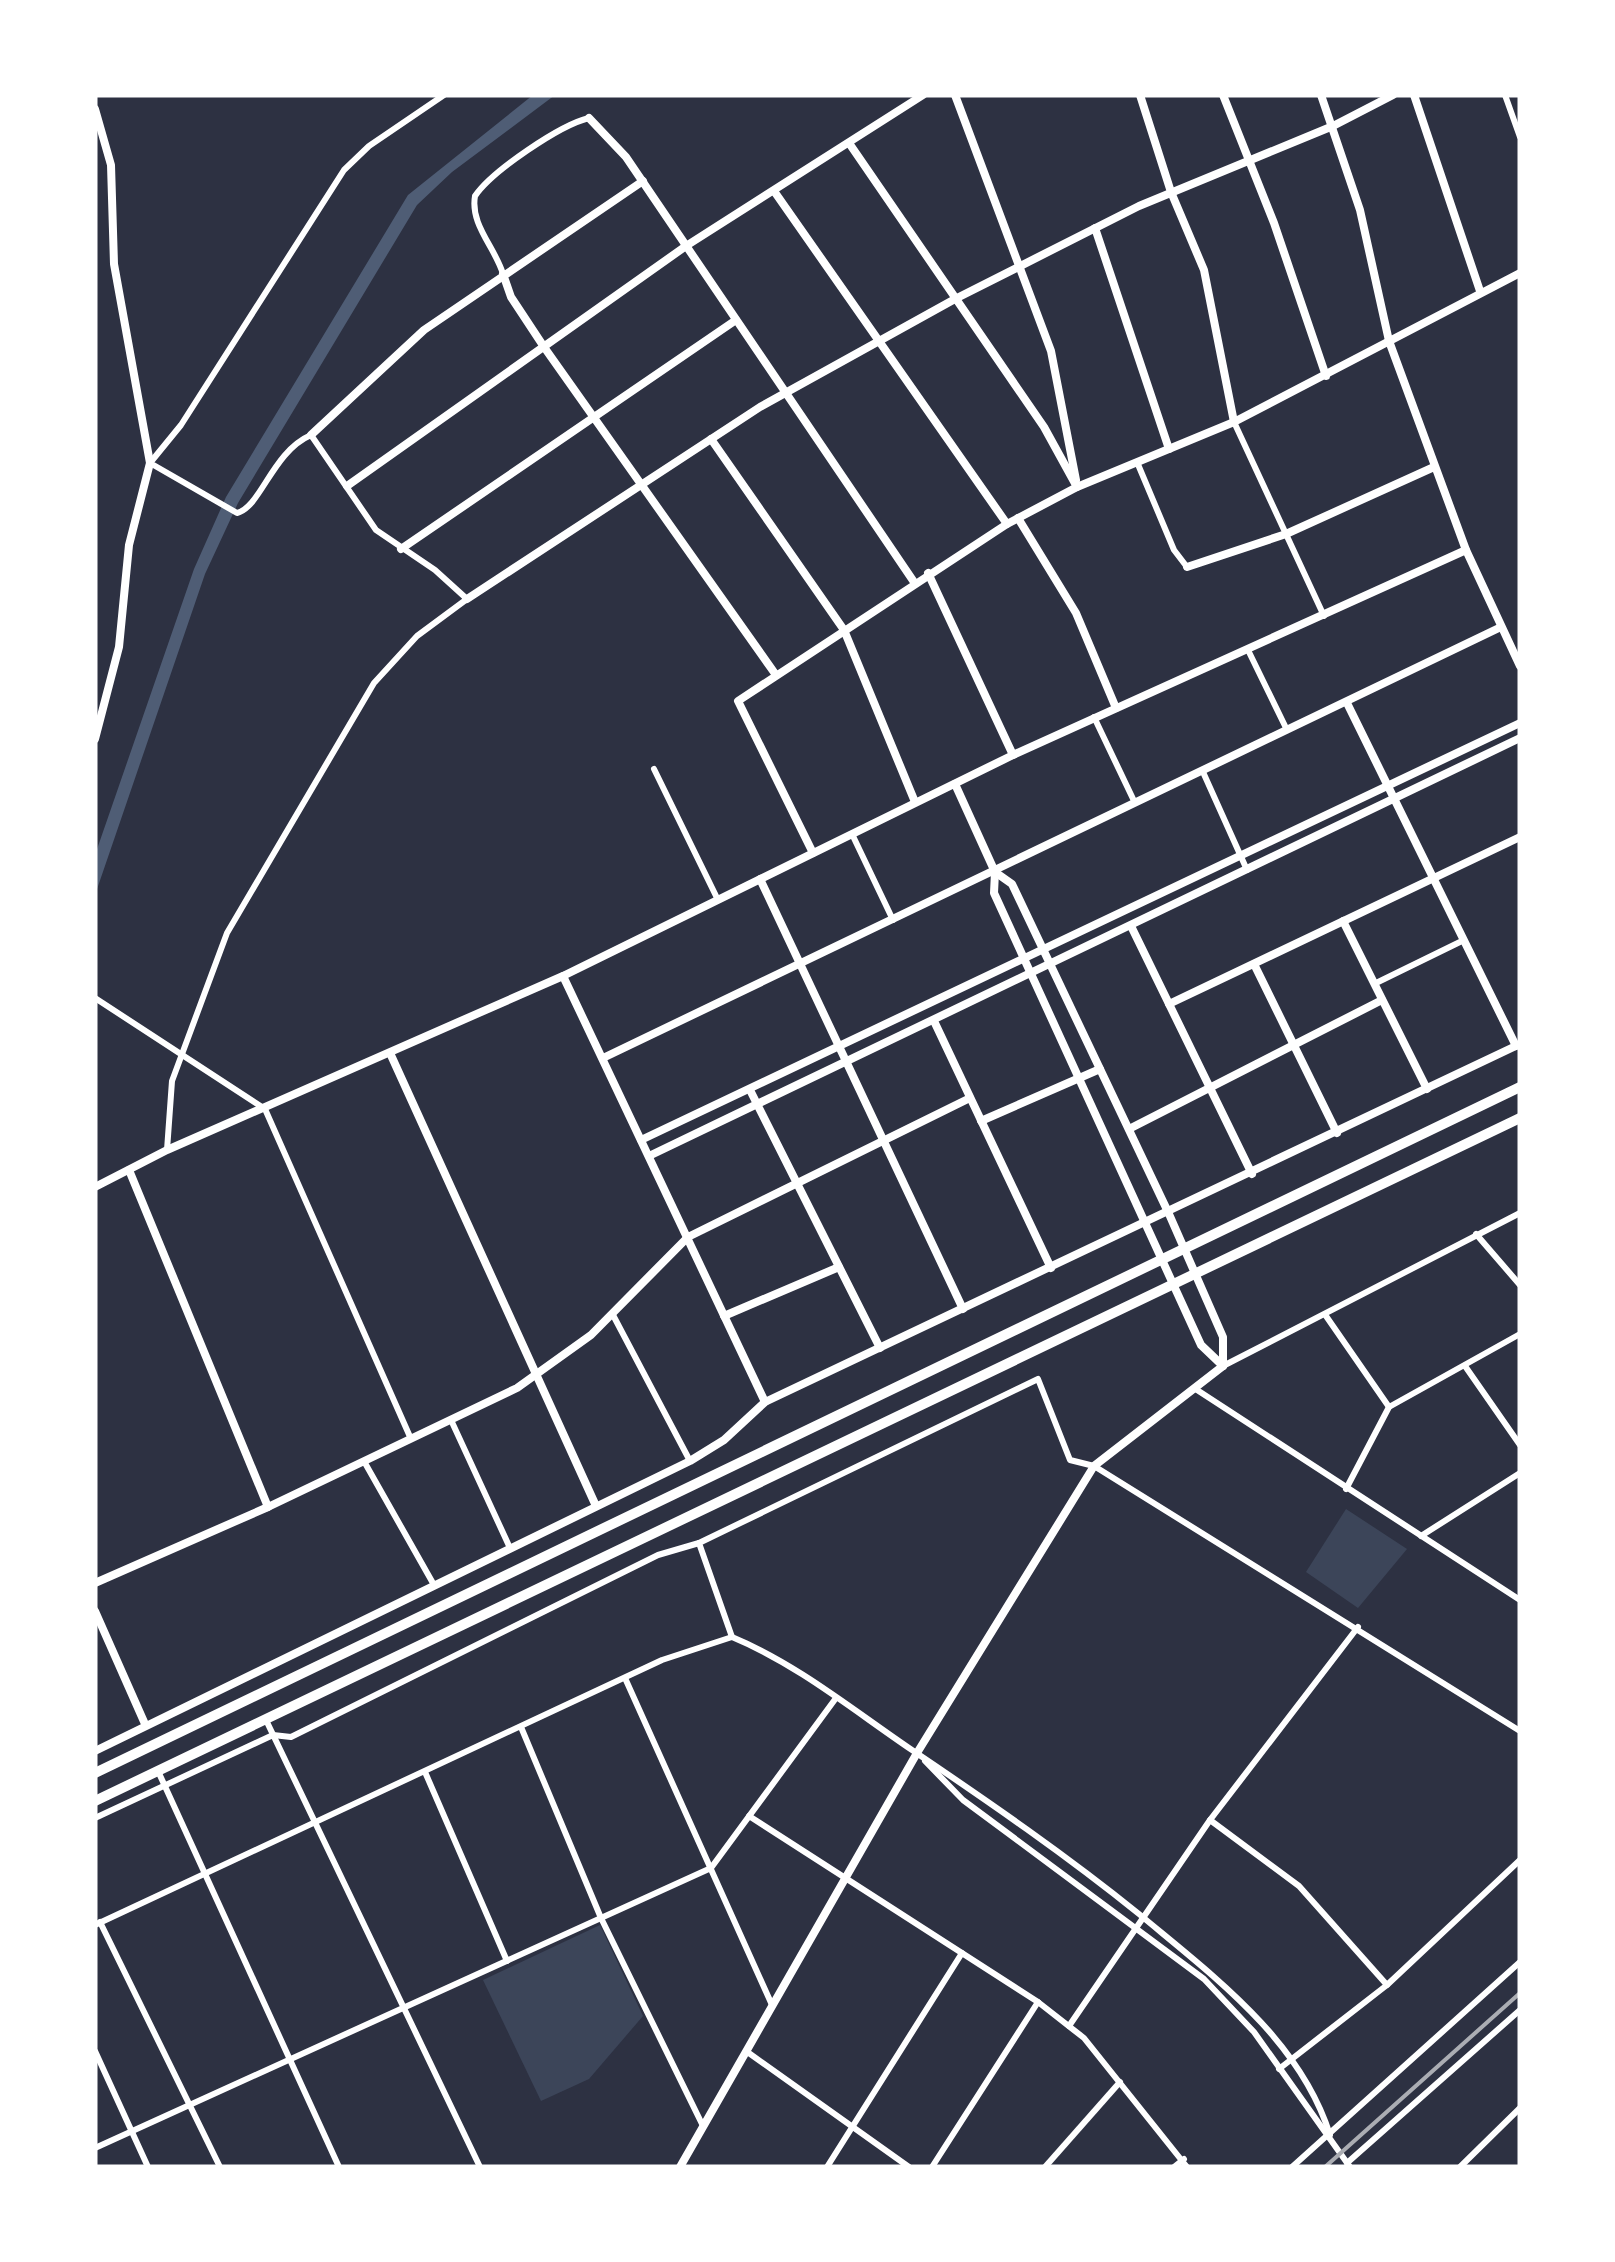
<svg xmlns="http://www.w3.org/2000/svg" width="1615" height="2262" font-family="'Archivo Narrow',sans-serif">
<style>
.green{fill:#3c4559}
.water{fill:#4f5d75}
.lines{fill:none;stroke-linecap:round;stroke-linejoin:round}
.minor{stroke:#fff;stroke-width:6}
.tertiary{stroke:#fff;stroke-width:8}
.trunk{stroke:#fff;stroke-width:10}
.rail{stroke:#abadb3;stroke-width:4}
</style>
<rect width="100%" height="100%" fill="#2d3142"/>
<!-- green -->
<g class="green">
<path d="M1346,1509L1407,1549L1358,1608L1306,1572Z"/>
<path d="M600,1925L643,2016L589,2079L541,2101L483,1980Z"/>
</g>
<!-- water -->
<path class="water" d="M533,95H555L452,172L417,205L238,503L205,574L95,895V855L194,569L226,497L408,195Z"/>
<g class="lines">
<!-- minor -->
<g class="minor">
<path d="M1505,95L1520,137"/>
<path d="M503,274C495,247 470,225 475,196C492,171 560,125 589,118"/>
<path d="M1234,422L1324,616"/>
<path d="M1137,462L1174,550L1187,567"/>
<path d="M1248,650L1287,730"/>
<path d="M1094,717L1135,803"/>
<path d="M654,769L718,900"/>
<path d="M1203,772L1247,870"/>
<path d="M852,834L893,920"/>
<path d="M1374,984L1464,940"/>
<path d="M95,998L265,1109L411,1439"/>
<path d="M167,1150L172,1081L227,933L374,683L417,636L467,599L435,570L376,530L311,435C272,452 261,507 237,513L150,463L181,425L344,170L369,146L444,95"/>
<path d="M1476,1234L1520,1285"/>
<path d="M613,1315L690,1461"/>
<path d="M1326,1316L1389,1407"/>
<path d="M1223,1366L1520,1213"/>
<path d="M1465,1366L1520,1445"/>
<path d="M1194,1388L1520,1600"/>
<path d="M451,1420L510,1548"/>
<path d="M365,1463L434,1585"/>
<path d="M1346,1489L1389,1407L1520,1334"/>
<path d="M1421,1536L1520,1473"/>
<path d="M732,1637L699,1543L1038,1379L1070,1460L1094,1466L1520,1731"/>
<path d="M625,1678L772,2005"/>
<path d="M266,1720L480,2167"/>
<path d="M521,1727L601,1918L703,2126"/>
<path d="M925,1761L963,1800L1204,1979L1254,2032L1350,2167"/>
<path d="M158,1771L339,2167"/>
<path d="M425,1772L507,1961"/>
<path d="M749,1816L1038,2002L1084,2038L1187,2167"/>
<path d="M95,1818L273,1735L291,1737L658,1555L699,1543"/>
<path d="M1210,1820L1299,1886L1387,1985"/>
<path d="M100,1922L220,2167"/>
<path d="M95,1925L662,1660L732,1637C797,1664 853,1710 912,1750C989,1802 1066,1855 1139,1914C1212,1975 1300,2039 1330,2135"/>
<path d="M1069,2026L1210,1820L1358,1627"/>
<path d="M95,2051L148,2167"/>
<path d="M746,2051L909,2167"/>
<path d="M1279,2069L1387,1985L1520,1860"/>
<path d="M95,2148L711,1868L836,1698"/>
<path d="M1347,2163L1520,2010"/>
<path d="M827,2167L962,1953"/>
<path d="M932,2167L1038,2002"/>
<path d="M1045,2167L1120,2082"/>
<path d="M1174,2167L1184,2159"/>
<path d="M1292,2167L1520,1962"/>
<path d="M1460,2167L1520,2108"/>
</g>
<!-- tertiary -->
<g class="tertiary">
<path d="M955,95L1051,351L1076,480"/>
<path d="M1140,95L1171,192L1204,270L1234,422"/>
<path d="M1223,95L1274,223L1326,376"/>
<path d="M1321,95L1360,210L1389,341L1466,550L1520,666"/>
<path d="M1414,95L1480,291"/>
<path d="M95,109L111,165L114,264L150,463L129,545L119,647L95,739"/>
<path d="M589,118L626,157L914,582"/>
<path d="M849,143L1044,427L1077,487"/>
<path d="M774,191L1007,524"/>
<path d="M1095,228L1169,449"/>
<path d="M503,274L511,297L544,347L776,675"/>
<path d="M311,435L424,330L643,181"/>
<path d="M711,439L844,630L915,802"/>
<path d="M347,486L686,246L923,95"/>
<path d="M1018,518L1076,613L1116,708"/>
<path d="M401,549L736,320"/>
<path d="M1187,567L1286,534L1434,467"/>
<path d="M928,573L1013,755"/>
<path d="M467,599L760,407L955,299L1139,206L1333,126L1393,95"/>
<path d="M1347,703L1516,1046"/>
<path d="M955,784L995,872L1012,884L1169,1214L1223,1337V1366"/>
<path d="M813,853L738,701L1007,524L1077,487L1234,422L1520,273"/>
<path d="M995,872L994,893L1201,1345L1223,1366"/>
<path d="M760,879L963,1309"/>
<path d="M1343,921L1427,1089"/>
<path d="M1131,926L1252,1174"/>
<path d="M1254,964L1337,1133"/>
<path d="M563,976L765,1402"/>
<path d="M1169,1004L1520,837"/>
<path d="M934,1021L1051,1268"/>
<path d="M390,1053L596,1506"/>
<path d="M603,1058L1501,627"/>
<path d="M750,1090L880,1348"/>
<path d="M981,1121L1100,1069"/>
<path d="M1129,1129L1382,1000"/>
<path d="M641,1140L1520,723"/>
<path d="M649,1156L1520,738"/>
<path d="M129,1170L268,1507"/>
<path d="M95,1187L167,1150L563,976L1013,755L1466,550"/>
<path d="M724,1316L839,1267"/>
<path d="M95,1583L268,1507L517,1388L591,1335L688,1237L970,1098"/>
<path d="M95,1611L145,1724"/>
<path d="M95,1751L690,1461L724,1440L765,1402L1520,1044"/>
<path d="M680,2167L917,1753L1094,1466L1223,1366"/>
</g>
<!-- trunk -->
<g class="trunk">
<path d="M95,1773L1520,1087"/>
<path d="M95,1801L1520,1118"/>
</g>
<!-- rail -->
<path class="rail" d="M1325,2167L1520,1993"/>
</g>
<!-- border -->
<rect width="1615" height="2262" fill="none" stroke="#ffffff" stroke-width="195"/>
</svg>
